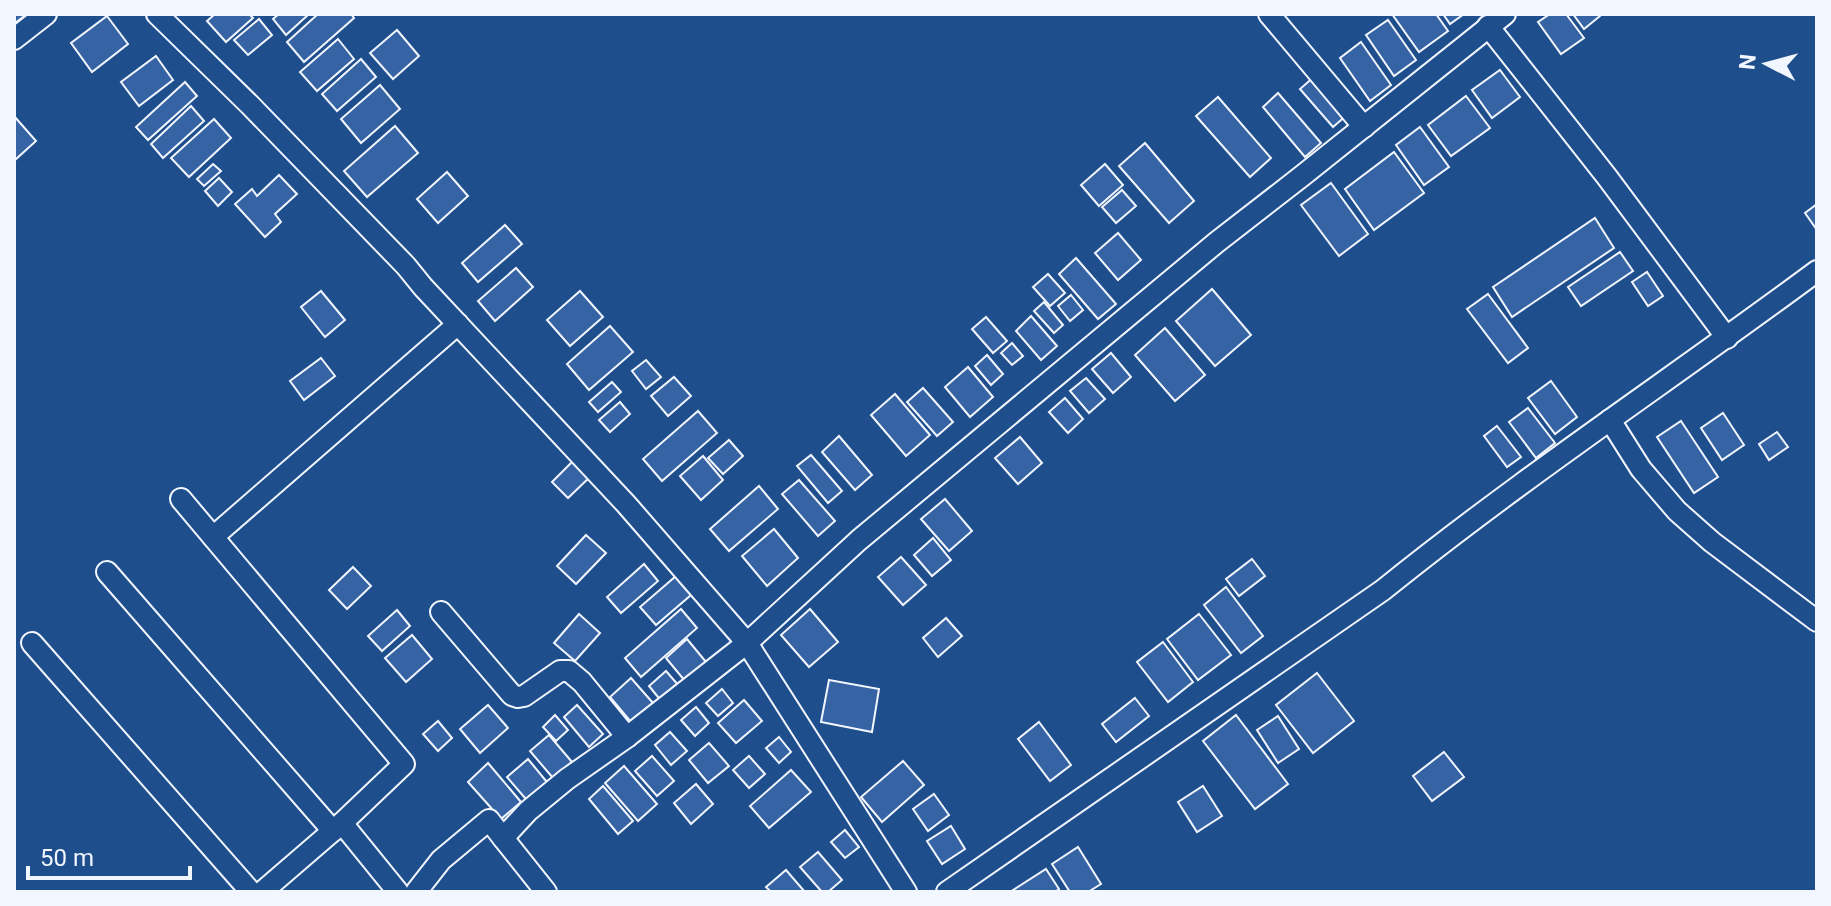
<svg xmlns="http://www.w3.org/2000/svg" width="1831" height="906" font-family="Roboto,sans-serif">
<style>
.building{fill:#3563a3;stroke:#f2f6ff;stroke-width:2}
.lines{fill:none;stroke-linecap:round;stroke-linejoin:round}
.minor-casing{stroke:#f2f6ff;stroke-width:24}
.minor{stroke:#1f4e8c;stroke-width:20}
</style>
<rect width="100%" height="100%" fill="#1f4e8c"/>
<!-- building -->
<g class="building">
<path d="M14,14H27L15,23Z"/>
<path d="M215,14H249L253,18L226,42L207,21Z"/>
<path d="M279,14H309L286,35L273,19Z"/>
<path d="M318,14H351L354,18L304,62L287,42Z"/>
<path d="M1392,14H1436L1448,31L1419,52Z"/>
<path d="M1443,14H1464L1450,24Z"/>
<path d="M1550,14H1566L1584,38L1561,54L1538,22Z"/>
<path d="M1573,14H1599L1600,16L1584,29Z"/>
<path d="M107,16L128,44L92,72L71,43Z"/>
<path d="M259,19L272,35L248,55L234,40Z"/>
<path d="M1388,20L1416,60L1394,76L1366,35Z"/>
<path d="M397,30L419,56L393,79L370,53Z"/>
<path d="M338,39L354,59L317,91L300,72Z"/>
<path d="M1361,42L1391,85L1370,101L1340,58Z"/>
<path d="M156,56L173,80L139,106L121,82Z"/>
<path d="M361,59L376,77L337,111L322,94Z"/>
<path d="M1500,70L1520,97L1492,118L1472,90Z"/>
<path d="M1315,76L1348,114L1333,127L1300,89Z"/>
<path d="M185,82L197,96L148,140L136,127Z"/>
<path d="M380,85L400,109L361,143L341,119Z"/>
<path d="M1278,93L1321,143L1305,157L1263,107Z"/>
<path d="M1466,96L1490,128L1451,156L1428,125Z"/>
<path d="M1218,97L1271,158L1250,177L1196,116Z"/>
<path d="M191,106L204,121L163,158L151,144Z"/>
<path d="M14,116L36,141L16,159L14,157Z"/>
<path d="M214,119L231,138L189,177L171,158Z"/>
<path d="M395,126L418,153L367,197L344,171Z"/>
<path d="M1420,127L1449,167L1424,185L1396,145Z"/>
<path d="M1145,143L1194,201L1169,223L1119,166Z"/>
<path d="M1394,152L1424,193L1374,230L1345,189Z"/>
<path d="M213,164L221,171L204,186L197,179Z"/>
<path d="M1105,164L1123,185L1099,206L1081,185Z"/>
<path d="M447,172L468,196L438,223L417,199Z"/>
<path d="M279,175L297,194L275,214L281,222L265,237L235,204L252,189L257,196Z"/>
<path d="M219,178L232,192L218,206L205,191Z"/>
<path d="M1331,183L1368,234L1339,256L1301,205Z"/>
<path d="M1122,190L1136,206L1116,223L1102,207Z"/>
<path d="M1817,204V230L1805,213Z"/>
<path d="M1595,218L1614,248L1512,317L1493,287Z"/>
<path d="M505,225L522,244L478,282L462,263Z"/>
<path d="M1118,233L1141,260L1118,280L1095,253Z"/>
<path d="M1620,252L1633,271L1581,306L1568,287Z"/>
<path d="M1076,258L1116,304L1098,319L1059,274Z"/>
<path d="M516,268L533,287L495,321L478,301Z"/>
<path d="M1647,272L1663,296L1648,306L1632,282Z"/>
<path d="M1048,274L1065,293L1050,306L1033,287Z"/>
<path d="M1212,289L1251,335L1215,366L1176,321Z"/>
<path d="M321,291L345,320L325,337L301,307Z"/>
<path d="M580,291L603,317L570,346L547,320Z"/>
<path d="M1488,294L1528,348L1508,363L1467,309Z"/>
<path d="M1071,295L1083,310L1070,321L1058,306Z"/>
<path d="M1044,302L1063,325L1054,333L1034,311Z"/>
<path d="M1031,316L1057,346L1041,360L1016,331Z"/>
<path d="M986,317L1007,341L993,353L972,329Z"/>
<path d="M610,326L633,352L589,390L567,364Z"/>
<path d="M1165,328L1205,375L1175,401L1135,355Z"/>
<path d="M1012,343L1023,356L1012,365L1001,353Z"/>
<path d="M1111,353L1131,377L1113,393L1092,369Z"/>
<path d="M987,355L1003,374L991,385L975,366Z"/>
<path d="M321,358L335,376L304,400L290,381Z"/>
<path d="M646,360L661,377L646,389L632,371Z"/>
<path d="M968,367L993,397L970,417L945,387Z"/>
<path d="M674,377L691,396L668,416L651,396Z"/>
<path d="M1086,378L1105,399L1089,413L1070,391Z"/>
<path d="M1551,381L1577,417L1555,434L1528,398Z"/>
<path d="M612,382L621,392L598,412L589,402Z"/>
<path d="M923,388L953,422L937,436L907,402Z"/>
<path d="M895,394L930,435L906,456L871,415Z"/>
<path d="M1065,398L1083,419L1068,433L1049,412Z"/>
<path d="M620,402L630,414L610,432L599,420Z"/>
<path d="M1528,408L1555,443L1536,458L1509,422Z"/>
<path d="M698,411L717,433L662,481L643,459Z"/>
<path d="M1723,413L1744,445L1722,460L1701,428Z"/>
<path d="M1681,421L1718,477L1694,493L1657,437Z"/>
<path d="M1497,426L1521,457L1507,467L1484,436Z"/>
<path d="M1777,432L1788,447L1769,460L1759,444Z"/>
<path d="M839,436L872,475L855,490L822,452Z"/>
<path d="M1020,437L1042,463L1018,484L995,458Z"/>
<path d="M729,440L743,456L723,474L708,458Z"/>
<path d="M811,455L842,491L828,503L797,466Z"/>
<path d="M703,456L723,480L701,500L680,476Z"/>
<path d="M576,458L592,475L568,498L552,482Z"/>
<path d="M799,480L835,521L818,536L782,494Z"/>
<path d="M759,486L778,509L729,551L710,529Z"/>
<path d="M945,499L972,531L949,551L921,519Z"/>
<path d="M774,529L798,558L767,586L742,556Z"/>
<path d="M586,535L606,553L576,584L557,566Z"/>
<path d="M933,538L951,560L932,576L914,555Z"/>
<path d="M901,557L926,585L903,605L878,577Z"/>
<path d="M1252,559L1265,576L1239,596L1226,579Z"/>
<path d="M644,564L658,581L621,613L607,597Z"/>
<path d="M353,567L371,586L347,609L329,590Z"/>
<path d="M676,576L691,595L656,625L640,607Z"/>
<path d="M1226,587L1263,636L1241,653L1204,605Z"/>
<path d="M681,609L697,628L641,677L625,658Z"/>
<path d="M810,609L838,642L809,667L781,635Z"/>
<path d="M397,610L410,626L382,651L368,636Z"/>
<path d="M579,614L600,633L575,661L554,643Z"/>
<path d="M1199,614L1231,655L1198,680L1167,639Z"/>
<path d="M946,618L962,636L938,657L923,638Z"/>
<path d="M412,635L432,659L406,682L385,658Z"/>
<path d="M687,639L706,662L685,681L666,658Z"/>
<path d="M1163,642L1193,682L1168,702L1137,662Z"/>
<path d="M666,671L679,686L662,702L649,686Z"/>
<path d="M1317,673L1354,721L1313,753L1276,705Z"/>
<path d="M631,678L653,703L631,722L610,697Z"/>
<path d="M829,680L879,689L872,732L821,722Z"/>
<path d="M722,689L733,703L718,716L706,703Z"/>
<path d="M1135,698L1149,716L1116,742L1102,724Z"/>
<path d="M744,700L762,721L736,743L718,723Z"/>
<path d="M488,705L508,728L480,753L460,729Z"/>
<path d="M577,705L603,734L589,747L564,717Z"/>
<path d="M696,707L709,723L695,736L681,720Z"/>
<path d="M555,715L568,730L556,741L543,727Z"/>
<path d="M1236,715L1288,784L1255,809L1203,741Z"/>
<path d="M1278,716L1299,749L1278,763L1257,730Z"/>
<path d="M438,721L452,738L438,751L423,734Z"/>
<path d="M1039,722L1071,765L1050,781L1018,739Z"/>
<path d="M670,732L687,751L671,765L655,745Z"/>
<path d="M549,735L572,762L553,778L530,751Z"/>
<path d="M779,737L791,752L779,763L766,748Z"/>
<path d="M709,743L729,766L708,783L689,760Z"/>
<path d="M1444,752L1464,777L1432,801L1413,776Z"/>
<path d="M652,756L674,781L657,796L635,771Z"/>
<path d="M749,756L765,774L749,788L733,770Z"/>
<path d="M528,759L551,787L531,805L507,777Z"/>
<path d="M903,761L924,785L882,822L861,797Z"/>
<path d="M488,763L521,802L501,819L468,782Z"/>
<path d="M624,766L657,804L638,821L605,783Z"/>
<path d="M791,770L811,792L769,828L750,806Z"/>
<path d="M696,784L713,804L691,824L674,803Z"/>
<path d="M603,786L633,821L618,834L589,799Z"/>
<path d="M1203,786L1222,816L1197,832L1178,802Z"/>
<path d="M934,794L949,815L928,831L913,809Z"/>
<path d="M951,826L965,849L942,864L927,841Z"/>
<path d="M845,830L859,847L845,858L831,842Z"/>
<path d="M1078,847L1101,884L1088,892H1070L1052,864Z"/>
<path d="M818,852L842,880L828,892H822L800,867Z"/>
<path d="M1046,869L1059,889L1055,892H1010Z"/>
<path d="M786,870L805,892H771L766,887Z"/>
</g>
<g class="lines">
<defs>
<g id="minor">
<path d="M157,14L250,105L406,266L423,287L626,504L747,643L906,892"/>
<path d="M1269,14L1364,127"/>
<path d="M1488,26L1607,177L1727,338"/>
<path d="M14,39L46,14"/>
<path d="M1610,420L1641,469L1677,511L1712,542L1817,621"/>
<path d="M181,499L404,764L342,823"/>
<path d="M213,537L458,324"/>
<path d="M107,572L333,831"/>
<path d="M441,612L512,695L518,697L524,696L560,671H569L582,682L627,737"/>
<path d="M32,643L251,892"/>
<path d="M503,838L546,892"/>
<path d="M262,892L342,823L398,892"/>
<path d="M416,892L441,860L489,820L503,838L528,811L567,779L627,737L747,643L859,540L1217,242L1302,176L1505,14"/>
<path d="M947,892L1383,590C1523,477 1673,378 1817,271"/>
</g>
</defs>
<!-- minor casing -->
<use href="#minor" class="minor-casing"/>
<!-- minor -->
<use href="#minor" class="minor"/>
</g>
<!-- border -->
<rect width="1831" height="906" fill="none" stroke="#f2f6ff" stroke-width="32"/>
<!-- north arrow -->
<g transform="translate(1767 64) rotate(276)" stroke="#1f4e8c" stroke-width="6" paint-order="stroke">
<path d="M0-6L14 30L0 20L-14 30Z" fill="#f2f6ff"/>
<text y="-12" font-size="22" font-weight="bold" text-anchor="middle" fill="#f2f6ff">N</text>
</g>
<!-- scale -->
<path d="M28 866v12h162v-12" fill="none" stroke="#f2f6ff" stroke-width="4"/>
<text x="40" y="866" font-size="24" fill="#f2f6ff" stroke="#1f4e8c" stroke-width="6" paint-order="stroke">50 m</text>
</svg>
